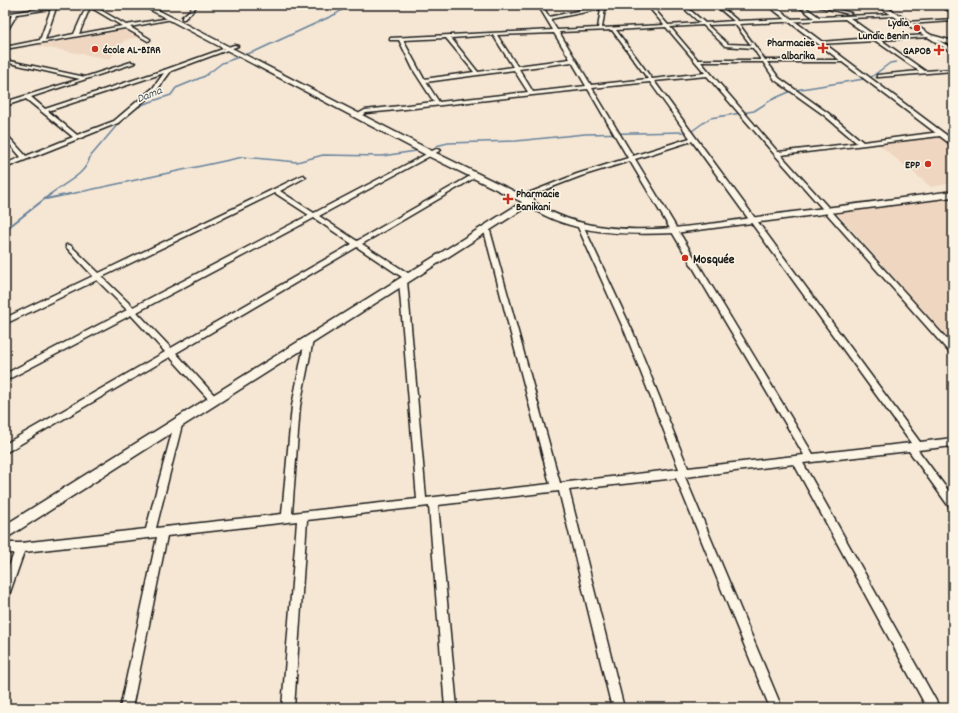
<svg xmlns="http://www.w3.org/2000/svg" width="958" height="713" font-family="Dekko,sans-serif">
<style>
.built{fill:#efd6c0}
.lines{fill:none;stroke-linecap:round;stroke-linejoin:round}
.stream-far1{stroke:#65819c;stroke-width:1.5}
.stream{stroke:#65819c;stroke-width:2}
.street-casing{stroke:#1c1c1c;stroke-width:3}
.secondary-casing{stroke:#1c1c1c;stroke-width:3}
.primary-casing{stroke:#1c1c1c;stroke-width:3}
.street{fill:#fcf5e5;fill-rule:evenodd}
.secondary{fill:#fcf5e5;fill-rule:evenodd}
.primary{fill:#fcf5e5;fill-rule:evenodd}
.poi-dot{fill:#c8321e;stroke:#fcf5e5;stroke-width:1.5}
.labels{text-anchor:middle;stroke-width:3;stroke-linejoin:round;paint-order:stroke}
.far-poi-label{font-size:11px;font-weight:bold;fill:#1c1c1c;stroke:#fcf5e5;text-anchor:end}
.far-water-label{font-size:12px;font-style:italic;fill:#475767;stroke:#fcf5e5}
.poi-label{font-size:13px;font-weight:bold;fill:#1c1c1c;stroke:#fcf5e5;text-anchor:start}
</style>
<rect width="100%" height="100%" fill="#f6e7d4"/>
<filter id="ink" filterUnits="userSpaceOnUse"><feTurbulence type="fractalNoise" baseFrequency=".025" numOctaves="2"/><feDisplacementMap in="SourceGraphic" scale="8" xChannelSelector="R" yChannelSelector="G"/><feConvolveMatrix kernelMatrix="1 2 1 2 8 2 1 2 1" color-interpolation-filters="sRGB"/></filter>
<g filter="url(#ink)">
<!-- built -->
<g class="built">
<path d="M489,5H536L537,7L491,10Z"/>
<path d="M124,30L139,37L125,40L110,59L37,46Z"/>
<path d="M940,136L953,146V183L931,187L877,143Z"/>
<path d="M953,197V344L837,213Z"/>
</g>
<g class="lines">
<!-- stream-far1 -->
<g class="stream-far1">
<path d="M795,90L870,78L890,63L896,62"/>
<path d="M131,111L144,104L171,95L176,88L205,76L222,63L258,50L336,14L349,5"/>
<path d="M692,131L710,118L754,111L771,100L789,92"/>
<path d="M436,146L448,143L516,141L585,134L684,132"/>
<path d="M49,195C64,183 85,176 90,157L124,117"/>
<path d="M66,195L243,157L297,162L323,155L382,156L416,151"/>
</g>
<!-- stream -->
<g class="stream">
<path d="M46,199L70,194"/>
<path d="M5,230L51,194"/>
</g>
<defs>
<g id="street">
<path d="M70,5L56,8L45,40L74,34L87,5H92L126,25L170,18L172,19L130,27L150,39V40L148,41L125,28L5,49V47L40,40L51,9L17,14L7,31L5,32V27L12,15L5,16V14L54,6ZM90,7L122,26L79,34Z"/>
<path d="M193,5H197L192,12L184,19H182V17L190,10Z"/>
<path d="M538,5H542L549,17L601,6V5H615L605,8L602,28L664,25L647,5H651L668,25L700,23L680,5H684L705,23L734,21L715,5H719L738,21L814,18L797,5H802L819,17L895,14L896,16L850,18L878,38L929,35L953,49V52H951L928,37L881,40L925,71L953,69V71L879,77H877V75L919,71L876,41L818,44V43L820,42L872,38L845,19L739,24L765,60H845V62H767L779,78L828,113L863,142L940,132L943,134L940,136L781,155L953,346V354L950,353L775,155L707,76L654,81L920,442L953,438V446L918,450L953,497V509L950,508L909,451L803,463L940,708H927L794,464L685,477L782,708H770L676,478L569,490L624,708H612L559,491L438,505L457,708H445L429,506L307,520L294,708H282L297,521L167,536L132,708H120L157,537L24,552L9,595L5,596V577L14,553H5V543H21L146,529L174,425L175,422L178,421L181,422L182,425L156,528L282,514L292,406L305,340L309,337L313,340L300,406L292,513L417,499L399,281L400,279H403L407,281L426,498L550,484L483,227L484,226H488L489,227L560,483L679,469L625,332L577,225L580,223L583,225L633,332L688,468L804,455L630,161L581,176L526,197H522L521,196L577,174L628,158L588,89L387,111L366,113L359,117L356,115L365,110L434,102L414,71L399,40H390V38L553,30ZM601,9L598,28L557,30L550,19ZM735,24L751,45L728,44L707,25ZM703,25L725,46L753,48L761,60H698L670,27ZM666,27L705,73L652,79L616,30ZM612,30L648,79L591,85L559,32ZM554,33L570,59L517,66L497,35ZM493,35L513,67L478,72L451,38ZM446,38L474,72L424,79L403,40ZM572,62L586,86L533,92L519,69ZM701,62H763L775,80L824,115L857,143L778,152ZM514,70L528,92L439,102L426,82ZM650,82L690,138L633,156L592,88ZM692,141L911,443L813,454L635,159Z"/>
<path d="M812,5H819L851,13L849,14Z"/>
<path d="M938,5H943L953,10V13Z"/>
<path d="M953,19V21L907,24L905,23L907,22Z"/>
<path d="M234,45L238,46L171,71L157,90L118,123L5,168V164L21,157L5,139V134L7,135L26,156L73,137L26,99L5,106V102L80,79L5,62V60L85,77L131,62L135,63L31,97L45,109L167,69ZM164,73L153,88L114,121L77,135L48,111Z"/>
<path d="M436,149L441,150L319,216L357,241L472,175H476V177L362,244L411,275L412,277L411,279H405L357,247L176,353L217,398L218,400L217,402H211L170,357L5,453V444L165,352L131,315L5,381V374L127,310L97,280L5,324V318L93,276L66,247V245H70L99,273L301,176L303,175L306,177L280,191L314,213ZM275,193L309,215L133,307L102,277ZM314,218L352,244L171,348L137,312Z"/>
</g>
<g id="secondary">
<path d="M141,5H148L434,152L528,198H534V202C604,249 707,223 785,213C841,206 897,199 953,191V197L675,233C624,235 572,235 528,206L5,539V525L522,202L428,156Z"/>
<path d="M767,5H773L953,140V146Z"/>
</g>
<path id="primary" d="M876,5H883L931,35L953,41V45L927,37Z"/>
</defs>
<!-- street casing -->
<use href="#street" class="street-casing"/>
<!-- secondary casing -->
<use href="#secondary" class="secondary-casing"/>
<!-- primary casing -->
<use href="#primary" class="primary-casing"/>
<!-- street -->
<use href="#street" class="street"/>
<!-- secondary -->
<use href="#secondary" class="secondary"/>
<!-- primary -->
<use href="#primary" class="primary"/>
</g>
</g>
<!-- markers -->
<g class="poi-dot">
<circle cx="917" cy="28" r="4"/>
<path d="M821 42h4v4h4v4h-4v4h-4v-4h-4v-4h4z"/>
<circle cx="95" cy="49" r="4"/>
<path d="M937 44h4v4h4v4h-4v4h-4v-4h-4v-4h4z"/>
<circle cx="928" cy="164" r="4"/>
<path d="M506 193h4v4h4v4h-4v4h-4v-4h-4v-4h4z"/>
<circle cx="685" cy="258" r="4"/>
</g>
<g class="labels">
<!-- far-poi labels -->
<g class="far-poi-label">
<text x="909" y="26">Lydia<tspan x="909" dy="13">Lundic Benin</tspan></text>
<text x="815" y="46">Pharmacies<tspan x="815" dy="13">albarika</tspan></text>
<text x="103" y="53" text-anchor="start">école AL-BIRR</text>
<text x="931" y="54">GAPOB</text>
<text x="920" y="168">EPP</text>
<text x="516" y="197" text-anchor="start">Pharmacie<tspan x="516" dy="13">Banikani</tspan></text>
</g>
<!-- far-water labels -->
<g class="far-water-label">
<text transform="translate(149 94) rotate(-22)" y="4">Dama</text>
</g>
<!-- poi labels -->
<g class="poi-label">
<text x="693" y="263">Mosquée</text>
</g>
</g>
<!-- margin -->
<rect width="958" height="713" fill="none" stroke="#fcf5e5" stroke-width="20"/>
<rect x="10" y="10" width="938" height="693" fill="none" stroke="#1c1c1c" stroke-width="1.5" filter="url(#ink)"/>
</svg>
